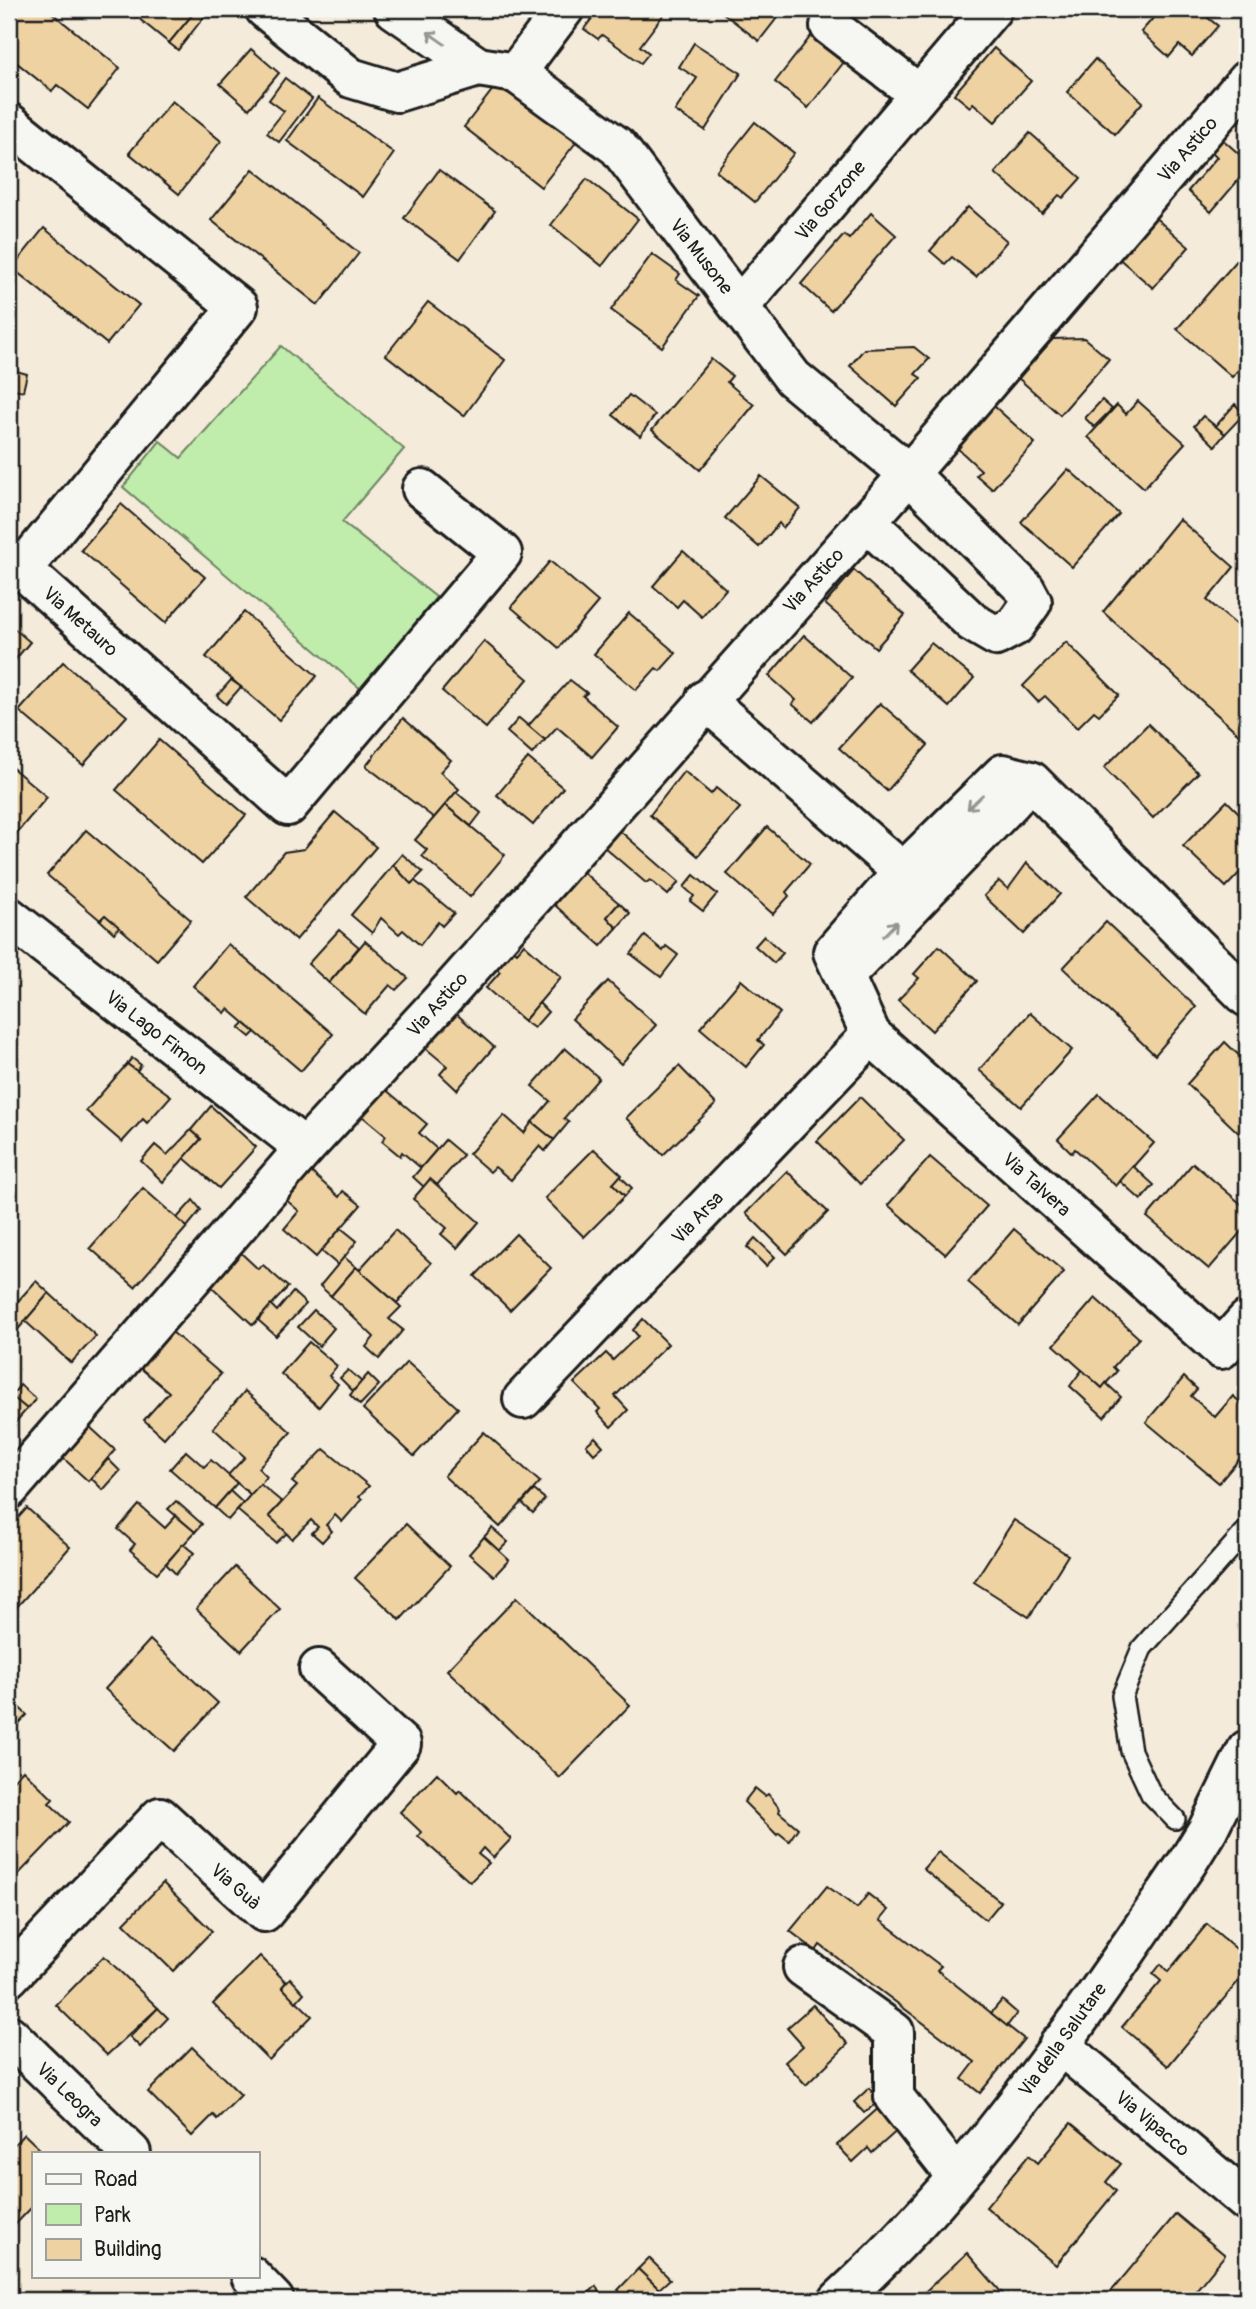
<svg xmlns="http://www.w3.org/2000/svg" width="1256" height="2309" font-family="Pangolin,sans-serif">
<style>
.green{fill:#c0edab;stroke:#6e8464;stroke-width:2}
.building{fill:#eed2a2;stroke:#1c1c1c;stroke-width:2}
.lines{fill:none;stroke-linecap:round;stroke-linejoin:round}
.lane-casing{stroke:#1c1c1c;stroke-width:24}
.street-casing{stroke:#1c1c1c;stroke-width:44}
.lane{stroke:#f6f6f2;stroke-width:19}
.street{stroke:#f6f6f2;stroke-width:38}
.oneway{stroke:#949492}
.labels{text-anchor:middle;stroke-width:5;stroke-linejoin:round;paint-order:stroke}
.street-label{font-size:19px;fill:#1c1c1c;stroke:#f6f6f2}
</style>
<rect width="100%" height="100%" fill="#f4ebda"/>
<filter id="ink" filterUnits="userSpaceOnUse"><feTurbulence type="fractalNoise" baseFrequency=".0143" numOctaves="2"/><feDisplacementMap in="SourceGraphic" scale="14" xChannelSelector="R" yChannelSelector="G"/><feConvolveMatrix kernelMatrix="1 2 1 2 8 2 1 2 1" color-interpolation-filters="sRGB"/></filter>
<g filter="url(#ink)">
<!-- green -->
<path class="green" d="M281,346L404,449L342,522L436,597L362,690L123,487L160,441L181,458Z"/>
<!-- building -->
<g class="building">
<path d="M9,9H47L120,68L88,109L57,85L52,91L11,58L16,52L9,46Z"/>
<path d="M127,9H197L169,43Z"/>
<path d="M197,9L207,13L178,50L169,43Z"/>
<path d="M599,9H657L664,14L640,46L649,53L641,63L602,35L598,39L584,29Z"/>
<path d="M718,9H784L759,41Z"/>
<path d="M1161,9H1197L1218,26L1192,56L1179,45L1169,57L1141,32Z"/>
<path d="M818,27L851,53L808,108L775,82Z"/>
<path d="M694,43L741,73L705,130L675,111L697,78L679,67Z"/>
<path d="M994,48L1031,81L995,122L973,103L970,107L954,94Z"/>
<path d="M251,49L279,73L249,109L220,84Z"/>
<path d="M1095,59L1143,102L1115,134L1067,92Z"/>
<path d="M504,75L581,136L541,187L464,127Z"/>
<path d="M285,78L312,99L279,142L267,133L284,111L269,100Z"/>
<path d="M318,98L394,153L363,197L287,141Z"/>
<path d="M172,101L221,141L179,194L129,153Z"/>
<path d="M755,122L794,153L755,202L716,171Z"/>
<path d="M1030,133L1081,178L1063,198L1059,195L1042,214L995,173Z"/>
<path d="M1221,138L1247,161V170L1211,212L1188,191L1217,157L1211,151Z"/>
<path d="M253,169L359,253L318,305L211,220Z"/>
<path d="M439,170L495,211L460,259L404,218Z"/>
<path d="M587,179L638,219L602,266L551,225Z"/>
<path d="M968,207L1007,241L976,277L952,257L945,264L930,251Z"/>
<path d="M871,213L896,235L831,311L801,284L844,235L849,239Z"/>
<path d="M1152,215L1189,247L1153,288L1116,256Z"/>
<path d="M44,228L139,305L107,344L12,268Z"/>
<path d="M1247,249V360L1232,377L1177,329Z"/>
<path d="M652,254L680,274L676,280L699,296L662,347L611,310Z"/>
<path d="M428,302L505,360L464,416L386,355Z"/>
<path d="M1084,338L1109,359L1060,415L1018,378L1053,339Z"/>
<path d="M914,347L929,359L915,374L921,378L896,406L850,366L864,349Z"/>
<path d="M711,359L732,376L727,382L754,405L700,470L652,430Z"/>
<path d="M9,369L27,374L23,391L9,388Z"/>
<path d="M629,395L655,415L640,436L613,415Z"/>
<path d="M1102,400L1112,409L1094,427L1085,418Z"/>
<path d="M1138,401L1185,443L1144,488L1088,437L1117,405L1126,414Z"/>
<path d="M1235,404L1244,414L1225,434L1215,427Z"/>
<path d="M994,406L1035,443L992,489L976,475L981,470L956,447Z"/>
<path d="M1203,416L1225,434L1215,446L1194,426Z"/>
<path d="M1068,469L1119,514L1072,567L1021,522Z"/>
<path d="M761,476L800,508L783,528L779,523L759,547L725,518Z"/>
<path d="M121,504L205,577L165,623L81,550Z"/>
<path d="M1179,519L1234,567L1207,600L1247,634V730L1241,736L1103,612Z"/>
<path d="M683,551L726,589L702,617L683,600L677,607L653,586Z"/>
<path d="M550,561L598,602L559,648L511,607Z"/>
<path d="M854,570L905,615L876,648L825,604Z"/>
<path d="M244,612L317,676L279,720L206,657Z"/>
<path d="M629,613L676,653L660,671L656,668L636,690L594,654Z"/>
<path d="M9,624L30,642L9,667Z"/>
<path d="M804,635L852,678L813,722L792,704L796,700L769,676Z"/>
<path d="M484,641L528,679L486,728L442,691Z"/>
<path d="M1066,642L1119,695L1099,715L1094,711L1077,728L1045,696L1038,702L1023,686Z"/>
<path d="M931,643L974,678L949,707L907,670Z"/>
<path d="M63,662L127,716L83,765L19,711Z"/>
<path d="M231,680L241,687L226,704L217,696Z"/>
<path d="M570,680L587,693L583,696L618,727L592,757L557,727L545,740L528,726Z"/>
<path d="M880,703L928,745L887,791L839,748Z"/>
<path d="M403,718L451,760L440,772L459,789L434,818L366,766Z"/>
<path d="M519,718L545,740L532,754L507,732Z"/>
<path d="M1148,724L1198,773L1153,818L1104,768Z"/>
<path d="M159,740L246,815L202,864L116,790Z"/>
<path d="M528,758L563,788L533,825L497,795Z"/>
<path d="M9,765L47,797L10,841L9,840Z"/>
<path d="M684,771L711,794L716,788L740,808L698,856L650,815Z"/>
<path d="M456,792L481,813L471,826L445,805Z"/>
<path d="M1227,801L1247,821V865L1226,887L1183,846Z"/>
<path d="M445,805L505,855L470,897L422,856L427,850L415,840Z"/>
<path d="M335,812L376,847L296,940L246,897L284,852L304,849Z"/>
<path d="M612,824L679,882L668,895L650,880L646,883L597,841Z"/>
<path d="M767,827L810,864L786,892L789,896L773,914L727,874Z"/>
<path d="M86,830L191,920L157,960L105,915L100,920L47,875Z"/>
<path d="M402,854L423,872L411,884L393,865Z"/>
<path d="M1027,863L1060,894L1024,934L984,896L999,881L1008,889Z"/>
<path d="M393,865L411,884L415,881L454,913L442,926L438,922L420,945L403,930L399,934L381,918L372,933L351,915Z"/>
<path d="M577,867L619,903L607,917L617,928L601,946L549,900Z"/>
<path d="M694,875L717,894L703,911L690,901L694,896L684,887Z"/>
<path d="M619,903L630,913L617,928L607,917Z"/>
<path d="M105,915L119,927L114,933L100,920Z"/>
<path d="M1106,922L1196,1007L1155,1055L1063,968Z"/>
<path d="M339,930L359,947L329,983L308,964Z"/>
<path d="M645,936L663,951L666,946L678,955L661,977L631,954Z"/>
<path d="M764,936L783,953L774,963L755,946Z"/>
<path d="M365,941L408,978L396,990L390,985L365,1014L329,983Z"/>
<path d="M506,942L517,952L524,944L561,977L524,1021L486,988L500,972L489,962Z"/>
<path d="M228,944L333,1034L301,1071L228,1009L225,1013L193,986Z"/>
<path d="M939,946L977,981L932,1031L898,1000L919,978L914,974Z"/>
<path d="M741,980L780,1013L758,1040L764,1045L746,1067L700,1028Z"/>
<path d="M608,981L656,1025L621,1064L572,1019Z"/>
<path d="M539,1003L548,1012L534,1028L524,1021Z"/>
<path d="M453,1011L494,1047L457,1090L440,1074L447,1066L423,1046Z"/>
<path d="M1030,1013L1072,1050L1021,1107L979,1070Z"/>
<path d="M244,1023L255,1032L250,1037L239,1028Z"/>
<path d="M1225,1042L1247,1063V1141L1187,1084Z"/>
<path d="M565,1048L599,1078L564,1118L569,1122L554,1140L532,1122L550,1101L532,1086Z"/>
<path d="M132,1058L141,1065L137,1071L127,1064Z"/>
<path d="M127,1064L171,1096L147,1123L143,1119L122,1142L86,1111Z"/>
<path d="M679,1066L716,1104L663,1155L626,1118Z"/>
<path d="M385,1089L427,1124L419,1133L437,1149L421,1168L402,1152L400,1156L382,1141L386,1136L362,1116Z"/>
<path d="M1099,1094L1154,1143L1116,1186L1075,1149L1072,1153L1058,1139Z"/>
<path d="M860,1097L904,1140L860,1184L817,1141Z"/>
<path d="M211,1106L256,1147L219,1188L184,1158L201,1139L191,1130Z"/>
<path d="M504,1115L524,1133L532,1122L554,1140L545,1151L540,1146L511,1180L495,1167L490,1172L469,1154Z"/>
<path d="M191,1130L201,1139L163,1182L141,1161L155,1145L167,1155Z"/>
<path d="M445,1140L463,1155L437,1185L430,1179L424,1187L413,1177Z"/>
<path d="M594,1149L622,1175L613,1184L625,1196L584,1237L545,1198Z"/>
<path d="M930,1157L987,1206L945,1254L888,1205Z"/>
<path d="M1193,1163L1247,1209V1225L1209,1269L1147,1217Z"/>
<path d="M1133,1166L1154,1185L1141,1200L1120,1181Z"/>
<path d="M310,1171L339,1197L343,1191L361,1205L316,1257L284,1229L299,1211L285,1199Z"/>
<path d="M787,1171L828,1212L787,1254L746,1213Z"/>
<path d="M620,1176L632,1188L625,1196L613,1184Z"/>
<path d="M430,1179L479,1222L457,1248L441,1234L447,1228L413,1199Z"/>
<path d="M143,1188L187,1227L135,1287L90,1248Z"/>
<path d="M193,1200L201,1210L187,1227L177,1218Z"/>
<path d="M341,1228L357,1241L338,1265L321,1251Z"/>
<path d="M1014,1229L1064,1272L1018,1325L968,1282Z"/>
<path d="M395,1230L431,1263L397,1303L359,1270Z"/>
<path d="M516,1234L551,1268L510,1310L475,1276Z"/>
<path d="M755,1238L775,1257L766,1266L747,1247Z"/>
<path d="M241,1253L258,1269L263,1265L288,1287L253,1325L211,1286Z"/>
<path d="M344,1257L356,1267L331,1296L320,1286Z"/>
<path d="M356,1267L401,1307L389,1319L403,1330L379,1359L366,1347L374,1337L331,1296Z"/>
<path d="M36,1281L49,1293L9,1340V1311Z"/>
<path d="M293,1292L306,1304L276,1336L258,1320L271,1305L277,1311Z"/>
<path d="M49,1293L96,1336L71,1363L25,1321Z"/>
<path d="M1095,1298L1139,1338L1113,1367L1117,1371L1102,1388L1054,1345Z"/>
<path d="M314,1310L334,1328L319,1346L298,1327Z"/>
<path d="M643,1319L668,1344L615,1396L628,1410L611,1427L597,1412L600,1409L574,1383L606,1353L613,1360L638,1336L633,1330Z"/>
<path d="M171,1331L221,1374L164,1438L144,1420L169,1392L139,1367Z"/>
<path d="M309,1342L337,1366L329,1376L338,1384L319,1407L281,1374Z"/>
<path d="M407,1362L458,1408L414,1456L363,1409Z"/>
<path d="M348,1370L362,1382L353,1391L340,1378Z"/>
<path d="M1082,1370L1102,1388L1106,1383L1121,1397L1104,1417L1070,1386Z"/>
<path d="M368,1374L379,1385L360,1405L350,1395Z"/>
<path d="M1184,1377L1197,1389L1191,1396L1215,1417L1233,1396L1247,1408V1450L1219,1483L1146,1422Z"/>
<path d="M20,1385L36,1399L27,1409L11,1396Z"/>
<path d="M245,1391L291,1432L258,1468L267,1477L251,1495L228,1475L245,1457L213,1428Z"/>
<path d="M9,1394L27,1409L12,1426L9,1423Z"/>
<path d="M89,1426L115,1450L88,1481L62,1457Z"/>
<path d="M484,1432L540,1482L500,1527L444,1476Z"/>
<path d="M595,1437L603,1446L594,1454L586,1445Z"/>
<path d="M324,1449L369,1486L359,1497L362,1499L342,1522L335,1515L326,1525L332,1531L322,1542L312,1533L318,1527L311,1520L292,1539L269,1516L297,1486L292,1482Z"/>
<path d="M186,1451L204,1467L211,1460L237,1483L215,1508L170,1469Z"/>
<path d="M108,1459L120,1471L103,1490L91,1478Z"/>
<path d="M260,1484L282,1502L269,1516L287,1533L276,1543L237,1510Z"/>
<path d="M534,1490L545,1499L533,1513L522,1503Z"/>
<path d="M230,1491L243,1503L228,1520L215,1508Z"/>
<path d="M176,1501L202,1524L195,1532L168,1509Z"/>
<path d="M139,1505L165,1528L176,1516L195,1532L157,1573L130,1550L135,1544L118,1529Z"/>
<path d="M27,1508L70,1547L15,1609L9,1603V1528Z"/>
<path d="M1014,1520L1068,1555L1029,1617L974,1582Z"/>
<path d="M406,1524L450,1566L400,1620L355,1578Z"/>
<path d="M492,1528L508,1542L499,1551L484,1537Z"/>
<path d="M484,1537L509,1560L494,1576L469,1554Z"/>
<path d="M183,1544L194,1553L176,1574L166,1564Z"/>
<path d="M235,1567L280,1609L241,1651L196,1609Z"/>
<path d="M517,1597L630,1705L560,1778L447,1670Z"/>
<path d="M150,1640L218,1703L174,1751L105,1689Z"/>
<path d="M9,1698L27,1715L9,1734Z"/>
<path d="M23,1770L53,1799L49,1803L69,1822L9,1884V1785Z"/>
<path d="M437,1773L457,1793L460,1790L511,1839L493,1858L483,1848L478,1854L489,1863L470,1882L418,1836L421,1832L400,1812Z"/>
<path d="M755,1788L765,1796L768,1794L780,1809L779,1812L798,1828L789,1841L779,1833L777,1835L744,1802Z"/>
<path d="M938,1852L1001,1902L986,1920L923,1869Z"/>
<path d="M163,1883L212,1931L173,1971L124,1923Z"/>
<path d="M827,1886L857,1908L868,1894L888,1910L880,1920L941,1966L937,1970L1024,2039L980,2093L962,2079L975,2062L820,1945L816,1951L790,1931Z"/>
<path d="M1207,1924L1247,1958V1971L1168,2066L1122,2027L1161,1981L1153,1974L1161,1964L1168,1972Z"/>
<path d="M104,1956L158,2008L107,2055L56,2005Z"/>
<path d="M260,1956L286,1982L282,1987L312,2016L269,2060L213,2004Z"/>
<path d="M290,1978L304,1993L296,2002L282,1987Z"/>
<path d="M1002,2000L1017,2013L1007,2026L991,2013Z"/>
<path d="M813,2005L848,2044L806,2085L785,2062L803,2046L787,2028Z"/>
<path d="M158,2008L168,2018L140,2047L130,2037Z"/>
<path d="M192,2047L241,2095L217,2119L213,2115L192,2136L148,2092Z"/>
<path d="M869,2088L879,2101L864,2113L854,2102Z"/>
<path d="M881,2106L900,2128L872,2153L868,2148L853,2162L837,2145Z"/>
<path d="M1071,2123L1121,2164L1106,2182L1116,2191L1056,2265L986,2207L1029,2155L1038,2163Z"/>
<path d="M24,2134L44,2153H33V2206L9,2231V2150Z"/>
<path d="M1176,2214L1225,2255L1188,2300H1104Z"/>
<path d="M967,2253L1008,2300H916Z"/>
<path d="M649,2258L670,2279L659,2289L638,2269Z"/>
<path d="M638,2269L659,2289L648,2300H628L618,2290Z"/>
<path d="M596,2286L603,2300H582Z"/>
</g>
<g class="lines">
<defs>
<path id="lane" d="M1175,1819L1151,1794L1131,1751L1122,1696L1142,1648L1247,1530"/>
<g id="street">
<path d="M265,9L351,78L397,92L478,67L516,73L618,147L793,378L909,474L1025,589L1032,602L1015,626L996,636L972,622L866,521"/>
<path d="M394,9L478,67"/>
<path d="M830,26L919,94"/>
<path d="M516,73L564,9"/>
<path d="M9,123L238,307L22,569L288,806L502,553L422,489"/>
<path d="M740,306L992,9"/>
<path d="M705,700L903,872"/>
<path d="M9,917L305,1148"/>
<path d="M849,971L1013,800"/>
<path d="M1247,997L1031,781L1003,774L903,872L833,952L871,1035L1221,1349L1247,1320"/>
<path d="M523,1399L871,1035"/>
<path d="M9,1489L305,1148L441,1001L909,474L1247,80"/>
<path d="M803,1967L894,2032V2097L956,2176"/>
<path d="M9,1977L160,1817L264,1912L401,1744L319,1669"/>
<path d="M9,2035L131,2153"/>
<path d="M1059,2044L1247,2202"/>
<path d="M251,2276L274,2300"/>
<path d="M839,2300C977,2175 1083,2015 1187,1863L1208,1829L1247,1750"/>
</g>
</defs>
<!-- lane casing -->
<use href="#lane" class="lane-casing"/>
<!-- street casing -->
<use href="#street" class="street-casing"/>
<!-- lane -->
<use href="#lane" class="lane"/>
<!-- street -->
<use href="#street" class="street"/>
</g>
<!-- one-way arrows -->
<defs><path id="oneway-shaft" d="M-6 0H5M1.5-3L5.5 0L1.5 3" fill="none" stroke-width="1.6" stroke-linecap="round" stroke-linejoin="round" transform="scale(1.75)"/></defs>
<g class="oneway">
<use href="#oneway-shaft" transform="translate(436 38) rotate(-145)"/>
<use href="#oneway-shaft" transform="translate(975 802) rotate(136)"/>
<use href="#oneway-shaft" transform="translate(890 929) rotate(-46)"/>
</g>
</g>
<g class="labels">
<!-- street labels -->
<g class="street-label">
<text transform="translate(1187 149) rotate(-49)" y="7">Via Astico</text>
<text transform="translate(830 200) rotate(-50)" y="7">Via Gorzone</text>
<text transform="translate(702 256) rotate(52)" y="7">Via Musone</text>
<text transform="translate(813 580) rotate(-48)" y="7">Via Astico</text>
<text transform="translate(81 621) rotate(42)" y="7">Via Metauro</text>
<text transform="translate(437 1004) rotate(-48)" y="7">Via Astico</text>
<text transform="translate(157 1032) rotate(38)" y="7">Via Lago Fimon</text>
<text transform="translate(1037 1184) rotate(42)" y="7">Via Talvera</text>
<text transform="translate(697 1217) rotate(-46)" y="7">Via Arsa</text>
<text transform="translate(236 1886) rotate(41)" y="7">Via Guà</text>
<text transform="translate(1062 2039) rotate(-54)" y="7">Via della Salutare</text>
<text transform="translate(70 2094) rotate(44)" y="7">Via Leogra</text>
<text transform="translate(1153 2123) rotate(40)" y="7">Via Vipacco</text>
</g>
</g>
<!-- margin -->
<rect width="1256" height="2309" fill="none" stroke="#f6f6f2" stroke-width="35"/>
<rect x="18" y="18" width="1221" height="2274" fill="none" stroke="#1c1c1c" stroke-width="2.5" filter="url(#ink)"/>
<!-- legend -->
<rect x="32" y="2152" width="228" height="126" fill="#f6f6f2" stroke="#9f9f9c" stroke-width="2"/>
<rect x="46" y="2174" width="35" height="10" fill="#f6f6f2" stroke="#9f9f9c" stroke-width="2"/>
<text x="94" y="2186" font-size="21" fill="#1c1c1c">Road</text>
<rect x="46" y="2204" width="35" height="21" fill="#c0edab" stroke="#9f9f9c" stroke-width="2"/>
<text x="94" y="2222" font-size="21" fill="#1c1c1c">Park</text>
<rect x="46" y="2239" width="35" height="21" fill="#eed2a2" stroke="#9f9f9c" stroke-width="2"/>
<text x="94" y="2256" font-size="21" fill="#1c1c1c">Building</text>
</svg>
